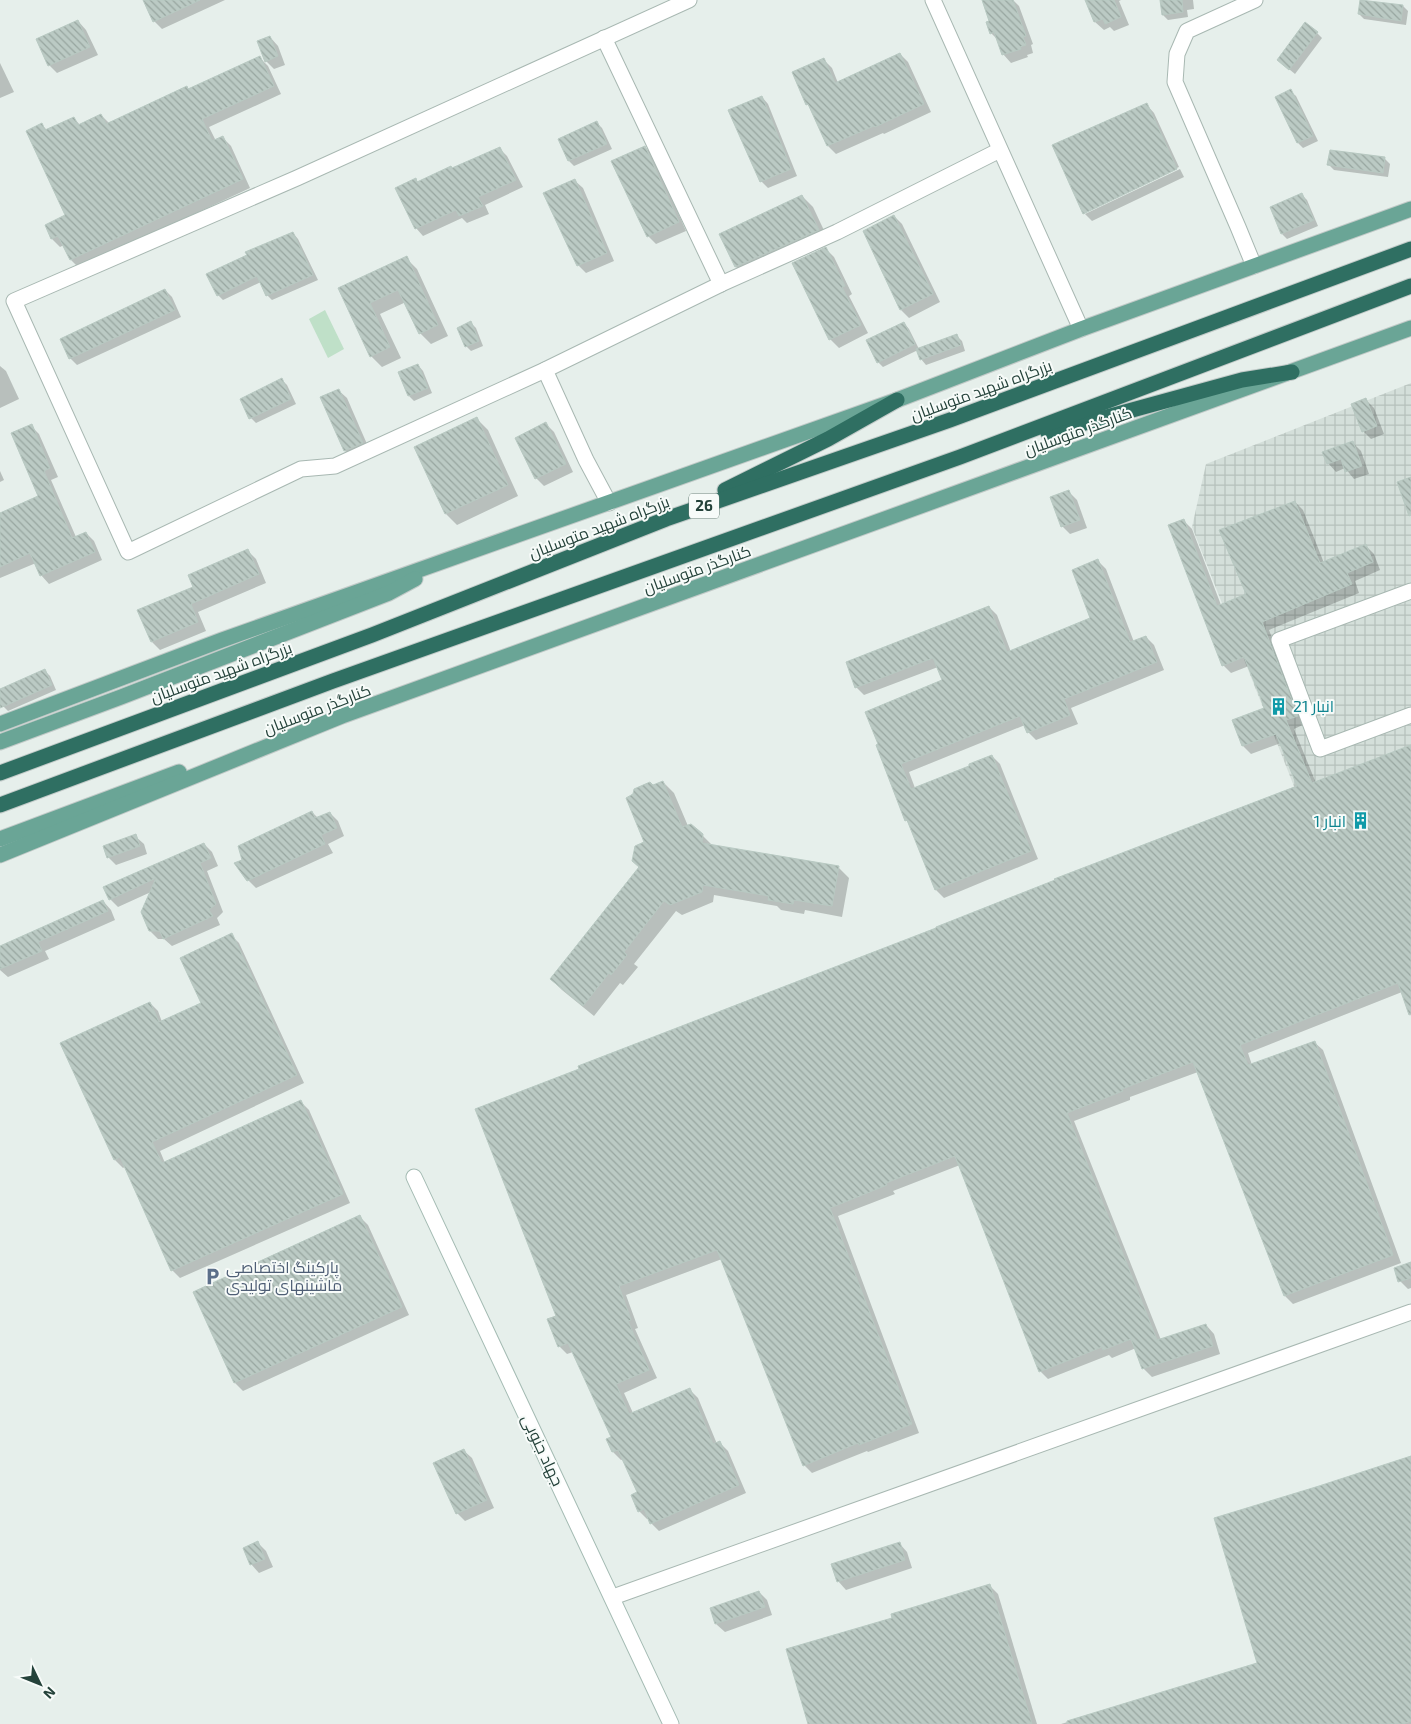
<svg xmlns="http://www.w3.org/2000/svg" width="1411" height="1724" font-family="'Exo 2',Cairo,sans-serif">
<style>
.industrial{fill:url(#industrial-grid)}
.green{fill:#bfe0c8}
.shadow{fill:#0003}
.building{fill:url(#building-back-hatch);stroke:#b8c9c2}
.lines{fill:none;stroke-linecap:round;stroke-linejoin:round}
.street-casing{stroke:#a8b8b2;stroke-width:17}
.secondary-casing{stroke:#a4bbb3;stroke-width:17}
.primary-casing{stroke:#c2cac8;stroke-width:17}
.highway-casing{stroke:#c2cac8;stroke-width:17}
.street{stroke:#fff;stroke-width:15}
.secondary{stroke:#fff;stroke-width:15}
.primary{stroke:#6aa596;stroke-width:15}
.highway{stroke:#2f6f62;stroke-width:15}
.labels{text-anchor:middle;stroke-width:4;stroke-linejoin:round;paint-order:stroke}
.shield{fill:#f7fbf9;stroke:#637a73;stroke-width:1}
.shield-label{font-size:15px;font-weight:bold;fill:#24423a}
.street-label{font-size:16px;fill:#24423a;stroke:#f7fbf9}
.culture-label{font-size:16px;fill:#0d838f;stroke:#f7fbf9;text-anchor:start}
.service-label{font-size:16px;fill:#4e5e75;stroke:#f7fbf9;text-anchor:start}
</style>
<defs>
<pattern id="industrial-grid" width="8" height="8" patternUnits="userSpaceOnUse" patternTransform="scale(1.25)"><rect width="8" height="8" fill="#d4dfda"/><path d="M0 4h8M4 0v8" fill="none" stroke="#b6c1bc"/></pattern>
<pattern id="building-back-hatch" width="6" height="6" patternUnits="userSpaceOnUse" patternTransform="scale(1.25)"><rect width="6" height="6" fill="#bbcac4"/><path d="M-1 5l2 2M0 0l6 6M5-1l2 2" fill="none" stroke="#98a6a0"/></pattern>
</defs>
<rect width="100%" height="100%" fill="#e6efeb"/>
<!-- industrial -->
<path class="industrial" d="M1411,383V853L1332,883L1192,527L1206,464Z"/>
<!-- green -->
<path class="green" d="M325,310L344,349L328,358L309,319Z"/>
<!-- shadow -->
<g class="shadow">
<path d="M145,0H225L162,29L154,21Z"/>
<path d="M985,0H1013L1019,6L1033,44L1031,45L1033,53L1027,55L1028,57L1011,63L1003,54L998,40L991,33L990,22Z"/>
<path d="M1086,0H1121L1119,1L1129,25L1114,31L1110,27L1104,30L1095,22Z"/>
<path d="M1161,0H1193L1194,9L1187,10L1188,17L1168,20L1163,15Z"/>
<path d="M1361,0L1403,6L1408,11L1406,25L1364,19L1359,14Z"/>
<path d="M78,21L86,30L98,55L57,73L49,65Z"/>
<path d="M1317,33L1322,38L1295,74L1278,60Z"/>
<path d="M270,37L278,46L285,65L274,69L266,61Z"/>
<path d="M900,54L908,62L931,112L884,134L883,133L836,154L828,146L812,109L807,104L824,60L832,68L838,83Z"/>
<path d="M260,58L268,66L281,94L209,127L216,141L223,138L231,146L250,188L79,268L71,260L64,245L60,247L52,239L46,225L67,215L42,125L48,131L74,118L80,125L101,115L109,123L189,90Z"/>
<path d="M0,63L14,92L0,98Z"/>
<path d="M1290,91L1296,96L1318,141L1303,148L1298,143L1276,98Z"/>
<path d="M762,97L768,104L797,176L768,188L761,181Z"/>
<path d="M1146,104L1154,113L1179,167L1085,211V214L1180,169L1184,177L1092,221L1084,213Z"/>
<path d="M597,123L602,128L612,149L574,166L569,161Z"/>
<path d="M645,147L653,155L686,231L656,244L648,236Z"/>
<path d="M500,149L507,156L523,187L485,205L489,214L467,223L462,218L423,236L416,228L415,180L418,182Z"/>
<path d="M1384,158L1390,164L1388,177L1334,170L1329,165Z"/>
<path d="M574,180L583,188L614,261L586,273L578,265Z"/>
<path d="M1302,195L1307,200L1318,226L1287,239L1282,234L1271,208Z"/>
<path d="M802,196L813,207L829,241L747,278L736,267L721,235Z"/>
<path d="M894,216L902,224L940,302L909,318L901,310L885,276Z"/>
<path d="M293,233L298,239L318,280L272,300L267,295L261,282L223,300L218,295Z"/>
<path d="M826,249L834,257L852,294L849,296L868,333L839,348L831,340L793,263Z"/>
<path d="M406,258L417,269L448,336L431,344L420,333L406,302L380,314L401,358L382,367L371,356L340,289Z"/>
<path d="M165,290L172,297L181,317L77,365L70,358Z"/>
<path d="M471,323L476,328L483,346L471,351L466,346Z"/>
<path d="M904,323L909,329L919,349L957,336L962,341L965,351L926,365L921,359L918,350L883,367L878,362Z"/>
<path d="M418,365L423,371L432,393L414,401L409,396L400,373Z"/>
<path d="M0,366L6,371L19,399L0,408Z"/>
<path d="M282,380L287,385L296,404L256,423L251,418Z"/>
<path d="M338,390L347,398L370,451L353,459L345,451L322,397Z"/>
<path d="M1366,400L1374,408L1384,434L1371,439L1363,431Z"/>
<path d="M477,419L488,430L518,496L457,525L446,514Z"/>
<path d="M546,424L554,432L573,472L544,486L536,478Z"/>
<path d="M31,426L39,434L58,477L51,480L76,537L86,533L94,541L102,560L49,584L41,575L36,563L0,578V514L39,497Z"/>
<path d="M1353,443L1361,451L1369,474L1354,479L1345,468L1336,472L1328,463Z"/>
<path d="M0,471L4,480L0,482Z"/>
<path d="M1069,492L1077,500L1087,528L1070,534L1062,526Z"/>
<path d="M1295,502L1303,510L1324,563L1366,546L1374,554L1380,570L1355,581L1359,593L1269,630L1305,724L1294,729L1316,783L1411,747V1016L1402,992L1248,1053L1252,1065L1314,1042L1323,1050L1401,1263L1293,1304L1285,1296L1198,1072L1130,1097V1100L1074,1121L1161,1340L1206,1325L1214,1334L1220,1354L1152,1377L1143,1368L1136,1348L1112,1358L1109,1355L1048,1379L1040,1371L960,1165L893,1191L895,1194L838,1216L919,1433L868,1452L867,1451L812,1473L804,1465L722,1259L626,1295L638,1328L635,1329L657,1378L624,1393L633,1413L690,1390L698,1398L717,1444L720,1443L728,1451L746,1493L659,1531L651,1523L649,1518L647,1519L639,1511V1493L624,1459L621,1460L613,1452L612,1437L573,1352L567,1354L559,1346L557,1317L938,929L1298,786L1281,743L1251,754L1243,746L1234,721L1265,709L1249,666L1231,673L1223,665L1184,521L1192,529L1221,605L1247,594Z"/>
<path d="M248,551L256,559L266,583L198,612L206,631L160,650L152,642L139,611L194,588Z"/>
<path d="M1098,561L1106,569L1134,642L1146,637L1154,645L1164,670L1071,708L1078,724L1036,740L1028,732L1025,725L909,772L915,788L971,767L992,756L1000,764L1038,859L944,898L936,890L910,825L906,820L877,746L943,681L938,667L864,695L856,687L989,607L997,615L1011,652L1092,618Z"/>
<path d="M45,671L50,676L56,690L8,711L3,706L0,700V690Z"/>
<path d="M663,782L674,793L688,826L702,835L713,846L838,867L849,878L842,917L805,910L804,914L781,910L777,906L714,895L713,902L682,915L676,911L634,964L638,967L623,985L620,983L594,1016L562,990L551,979L640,868L646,843L653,787Z"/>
<path d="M312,812L318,818L330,813L338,821L344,836L328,844L333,853L256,888L248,880L243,860Z"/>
<path d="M135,836L144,844L147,854L116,865L108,857Z"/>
<path d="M204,844L212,852L218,866L207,871L223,912L217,918L220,925L172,946L164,939H158L150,931L151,892L118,907L110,899Z"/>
<path d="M103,901L111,910L115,920L45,951L49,959L8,977L0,970V947Z"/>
<path d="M231,935L239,943L304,1083L160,1151L165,1163L301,1102L309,1110L350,1203L180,1278L172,1270L126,1166L123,1168L115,1160L62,1044L150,1003L158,1011L162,1022L202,1003Z"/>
<path d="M360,1217L368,1225L409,1315L243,1391L235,1383L194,1293Z"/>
<path d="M1411,1263V1288L1408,1289L1400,1281Z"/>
<path d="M463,1450L472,1458L494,1508L465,1521L457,1513Z"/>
<path d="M1411,1457V1724H1061L1258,1664Z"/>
<path d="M258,1543L266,1551L273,1567L259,1573L251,1564Z"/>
<path d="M899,1543L907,1552L912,1568L846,1590L838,1581Z"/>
<path d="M990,1586L998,1594L1037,1724H809L893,1618Z"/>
<path d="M759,1592L767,1600L772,1615L725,1632L716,1624L711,1609Z"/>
</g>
<!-- building -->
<g class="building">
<path d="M143,0H200L153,22Z"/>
<path d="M982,0H1013L1026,36L1023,37L1026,45L1020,47L1021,49L1002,55L994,32L990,34L986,22L989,21Z"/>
<path d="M1085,0H1114L1121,17L1105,24L1103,19L1094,22Z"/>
<path d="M1160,0H1182L1183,12L1162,15Z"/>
<path d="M1360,0L1403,5L1401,21L1358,14Z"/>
<path d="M78,20L90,47L48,66L36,39Z"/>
<path d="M1305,22L1318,32L1289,70L1277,60Z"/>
<path d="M270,36L278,56L265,62L257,41Z"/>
<path d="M900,53L924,104L875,127L874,126L827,146L808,104L806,105L792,72L824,58L835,83Z"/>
<path d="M260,56L274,86L202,119L212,141L223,136L243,179L70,260L58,236L51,239L45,225L65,215L26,131L42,123L45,130L74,117L78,125L101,114L106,124L187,86L188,89Z"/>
<path d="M1291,89L1313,136L1297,143L1275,97Z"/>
<path d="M762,96L791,169L760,182L728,110Z"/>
<path d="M1147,103L1177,169L1083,214L1052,145Z"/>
<path d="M597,121L607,144L568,161L558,139Z"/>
<path d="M645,146L679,222L647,237L611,161Z"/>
<path d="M500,147L516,180L478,197L483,206L459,216L456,210L415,229L395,188L416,178L417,182L451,166L452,168Z"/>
<path d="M1330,150L1385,157L1383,173L1327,165Z"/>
<path d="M575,179L607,253L577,266L543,193Z"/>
<path d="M1302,193L1314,220L1281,234L1270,207Z"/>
<path d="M802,195L819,230L735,267L719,234Z"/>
<path d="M894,215L933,294L900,310L863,231Z"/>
<path d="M293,232L313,275L266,296L257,276L217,296L206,274L247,255L245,252Z"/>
<path d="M826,247L845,286L842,287L861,325L829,340L792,263Z"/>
<path d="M407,256L438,325L419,334L398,290L370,303L390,347L370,357L338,288Z"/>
<path d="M165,289L175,310L69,359L60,339Z"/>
<path d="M471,321L479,341L465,347L457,328Z"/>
<path d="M904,322L915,344L877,363L866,340Z"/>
<path d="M957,334L961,345L920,360L916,349Z"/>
<path d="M418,364L428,388L408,396L398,372Z"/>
<path d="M282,378L291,399L249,419L240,399Z"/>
<path d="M339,389L363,443L344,451L320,397Z"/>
<path d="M1366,398L1377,426L1362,432L1351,404Z"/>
<path d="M477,417L508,485L445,514L414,447Z"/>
<path d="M546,422L566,464L535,479L515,438Z"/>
<path d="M32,424L50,468L44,471L72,538L86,532L95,552L40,576L30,553L0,567V513L38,496L11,433Z"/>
<path d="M1353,441L1362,466L1345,472L1341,459L1327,464L1322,452Z"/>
<path d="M1411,477V515L1409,516L1397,482Z"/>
<path d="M1069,490L1080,520L1061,527L1050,497Z"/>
<path d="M1295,501L1320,563L1366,544L1373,562L1347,573L1352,584L1262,622L1298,716L1286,720L1312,783L1411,745V1014L1409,1015L1398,983L1240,1045L1248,1065L1315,1041L1393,1255L1284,1296L1193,1062L1122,1089L1123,1091L1067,1113L1157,1340L1206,1324L1213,1346L1142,1369L1131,1339L1103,1350L1102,1347L1039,1372L955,1156L886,1183L887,1185L830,1208L912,1424L859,1445L858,1443L803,1466L717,1250L619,1286L631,1320L628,1321L649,1370L616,1384L629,1414L690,1388L713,1444L720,1441L739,1485L650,1524L644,1509L638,1512L631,1495L637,1492L618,1450L612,1452L606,1439L611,1437L568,1343L558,1347L547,1319L556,1316L475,1109L579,1069L578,1066L936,928V927L1055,880L1054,879L1297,786L1276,734L1242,746L1232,720L1264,708L1260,696L1244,657L1222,666L1168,525L1184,519L1217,606L1246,594L1219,530Z"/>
<path d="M248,549L259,574L191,604L198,622L151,642L137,610L193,587L188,575Z"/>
<path d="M1098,559L1130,642L1146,636L1157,662L1064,699L1070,715L1027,733L1020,716L901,764L911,789L969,766V764L992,755L1031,851L935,890L907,820L905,821L876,745L878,744L865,712L942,680L933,658L855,688L846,662L989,606L1007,652L1090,618L1072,570Z"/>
<path d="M45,669L52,685L0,708V689Z"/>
<path d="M663,781L682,827L691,824L703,834L702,843L839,866L832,906L794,900L793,904L768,900L769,896L703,885L702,892L670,905L664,901L624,952L627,955L611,975L609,973L583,1006L550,979L639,867L632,861L635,846L644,842L626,798L633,794L634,789L650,782L653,785Z"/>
<path d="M312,811L315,818L330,812L337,828L321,835L325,844L247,881L234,863L242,860L238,846Z"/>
<path d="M136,834L140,846L107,858L103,846Z"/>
<path d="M204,843L211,858L200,863L216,904L209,910L213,916L163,939L160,931H149L141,912L156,878L109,900L103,887Z"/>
<path d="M103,900L108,911L38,942L42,951L0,969V946Z"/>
<path d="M232,933L297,1075L152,1142L162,1163L301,1100L343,1194L171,1271L120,1157L114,1160L60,1043L150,1002L159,1022L201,1003L180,958Z"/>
<path d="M360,1215L402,1307L234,1383L193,1292Z"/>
<path d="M1411,1262V1278L1398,1282L1394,1268Z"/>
<path d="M464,1449L487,1500L456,1514L433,1463Z"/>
<path d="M1411,1456V1721L1403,1724H1067V1721L1257,1663L1214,1518L1319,1486Z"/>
<path d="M258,1541L265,1559L250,1565L243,1548Z"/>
<path d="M900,1542L905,1560L837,1582L831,1564Z"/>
<path d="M990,1584L1032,1724H808L786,1649L892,1618L891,1614Z"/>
<path d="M759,1591L765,1607L715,1624L710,1608Z"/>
</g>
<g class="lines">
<defs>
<g id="street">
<path d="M689,0L297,178L14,301L128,552L301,469L335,466L545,370L721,284L837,232L1000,150"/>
<path d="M933,0L1081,329"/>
<path d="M604,38L721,284"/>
<path d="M1254,266L1238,227L1175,82L1177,54L1187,31L1255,0"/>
<path d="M545,370L586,460L609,503"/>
<path d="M1411,591L1279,640L1320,749L1411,715"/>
<path d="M613,1597L1411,1312"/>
</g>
<path id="secondary" d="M414,1177L671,1724"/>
<g id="primary">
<path d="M0,724L222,640L897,400L1081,329L1411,209"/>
<path d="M0,742L121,697L389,593L415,579"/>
<path d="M0,839L179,772"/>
<path d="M0,855L342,716L1411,328"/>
</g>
<g id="highway">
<path d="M1048,433L1242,380L1292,372"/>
<path d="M725,490L828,439L897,400"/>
<path d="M0,773L372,635L666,519L950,420L1411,249"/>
<path d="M0,805L333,681L960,457L1411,286"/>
</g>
</defs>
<!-- street casing -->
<use href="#street" class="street-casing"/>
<!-- secondary casing -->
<use href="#secondary" class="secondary-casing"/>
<!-- primary casing -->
<use href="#primary" class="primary-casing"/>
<!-- highway casing -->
<use href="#highway" class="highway-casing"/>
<!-- street -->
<use href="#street" class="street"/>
<!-- secondary -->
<use href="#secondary" class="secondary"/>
<!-- primary -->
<use href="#primary" class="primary"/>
<!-- highway -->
<use href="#highway" class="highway"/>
</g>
<!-- icons -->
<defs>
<symbol id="building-bare" viewBox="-9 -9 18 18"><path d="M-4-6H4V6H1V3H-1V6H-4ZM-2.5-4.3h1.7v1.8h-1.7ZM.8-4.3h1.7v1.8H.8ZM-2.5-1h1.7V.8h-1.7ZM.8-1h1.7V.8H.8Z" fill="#0f9aa8" stroke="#f7fbf9" stroke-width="2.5" paint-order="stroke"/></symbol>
<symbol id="parking-bare" viewBox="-9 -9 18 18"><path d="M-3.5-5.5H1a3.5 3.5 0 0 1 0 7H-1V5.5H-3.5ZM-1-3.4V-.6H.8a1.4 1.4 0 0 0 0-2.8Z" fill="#5c6f8a" stroke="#f7fbf9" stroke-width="2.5" paint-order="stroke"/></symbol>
</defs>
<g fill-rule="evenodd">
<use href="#building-bare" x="1266" y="694" width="25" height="25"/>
<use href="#building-bare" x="1348" y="808" width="25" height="25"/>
<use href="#parking-bare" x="200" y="1264" width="25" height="25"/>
</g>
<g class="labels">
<!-- shield labels -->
<rect class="shield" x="689" y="493.5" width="30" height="25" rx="4"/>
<g class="shield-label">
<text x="704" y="511">26</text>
</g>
<!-- street labels -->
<g class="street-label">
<text transform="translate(981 390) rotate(-20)" y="6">بزرگراه شهید متوسلیان</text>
<text transform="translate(1078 431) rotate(-20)" y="6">کنارگذر متوسلیان</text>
<text transform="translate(599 527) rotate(-21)" y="6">بزرگراه شهید متوسلیان</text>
<text transform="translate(697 569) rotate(-20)" y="6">کنارگذر متوسلیان</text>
<text transform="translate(221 672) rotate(-20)" y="6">بزرگراه شهید متوسلیان</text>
<text transform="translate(317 709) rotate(-21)" y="6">کنارگذر متوسلیان</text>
<text transform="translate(543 1450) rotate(65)" y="6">جهاد جنوبی</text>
</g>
<!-- culture labels -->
<g class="culture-label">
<text x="1293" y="712">انبار 21</text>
<text x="1346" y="827" text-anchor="end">انبار 1</text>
</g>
<!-- service labels -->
<g class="service-label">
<text x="226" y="1273">پارکینگ اختصاصی<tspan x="226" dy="18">ماشینهای تولیدی</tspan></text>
</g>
</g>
<!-- north arrow -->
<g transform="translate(40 1684) rotate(133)" stroke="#f7fbf9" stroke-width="4" paint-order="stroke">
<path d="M0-4L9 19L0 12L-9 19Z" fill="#24423a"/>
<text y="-8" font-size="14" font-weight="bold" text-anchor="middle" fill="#24423a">N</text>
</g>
</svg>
